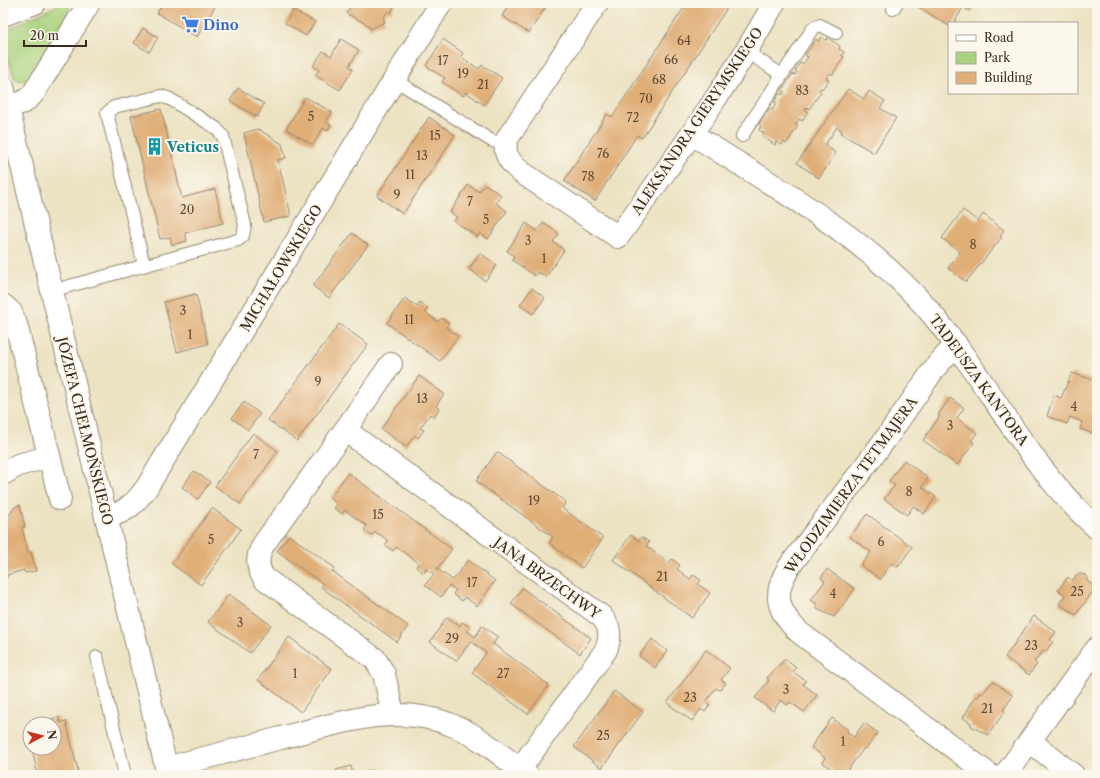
<svg xmlns="http://www.w3.org/2000/svg" width="1100" height="778" font-family="'Libre Caslon Text',serif">
<style>
.green{fill:#aad37f;stroke:#727e4e}
.building{fill:#e0af78}
.lines{fill:none;stroke-linecap:round;stroke-linejoin:round}
.service-casing{stroke:#948670;stroke-width:14}
.minor-casing{stroke:#948670;stroke-width:24}
.tertiary-casing{stroke:#948670;stroke-width:24}
.service{stroke:#fff;stroke-width:12}
.minor{stroke:#fff;stroke-width:22}
.tertiary{stroke:#fff;stroke-width:22}
.labels{text-anchor:middle;stroke-width:4;stroke-linejoin:round;paint-order:stroke}
.number-label{font-size:12px;fill:#644b34}
.shop-label{font-size:14px;font-weight:bold;fill:#366cbe;stroke:#fbf7ec;text-anchor:start}
.street-label{font-size:14px;fill:#3b2a1e;stroke:#fbf7ec}
.culture-label{font-size:14px;font-weight:bold;fill:#0d838f;stroke:#fbf7ec;text-anchor:start}
</style>
<rect width="100%" height="100%" fill="#fbf7ec"/>
<filter id="ink" filterUnits="userSpaceOnUse"><feTurbulence type="fractalNoise" baseFrequency=".025" numOctaves="2"/><feDisplacementMap in="SourceGraphic" scale="8" xChannelSelector="R" yChannelSelector="G"/><feConvolveMatrix kernelMatrix="1 2 1 2 8 2 1 2 1" color-interpolation-filters="sRGB"/></filter>
<filter id="wash" filterUnits="userSpaceOnUse"><feTurbulence type="fractalNoise" baseFrequency=".012" numOctaves="4" result="noise"/><feDisplacementMap in="SourceGraphic" scale="16" xChannelSelector="R" yChannelSelector="G"/><feGaussianBlur stdDeviation="0.9" result="paint"/><feColorMatrix in="noise" values="0 0 0 0 0 0 0 0 0 0 0 0 0 0 0 0 0 1.4 0 .05"/><feComposite in="paint" operator="in"/></filter>
<g filter="url(#wash)">
<rect width="100%" height="100%" fill="#ece3c3"/>
<!-- green -->
<path class="green" d="M62,3L68,4L69,12L31,75L25,81L15,80L4,44L5,33L11,28Z"/>
<g id="blocks">
<!-- building -->
<g class="building">
<path d="M163,3H217L197,37L157,13Z"/>
<path d="M353,3H396L391,13L388,11L383,18L385,22L370,29L368,25L346,13Z"/>
<path d="M510,3H548L529,33L502,16Z"/>
<path d="M687,3L695,5L697,3H719L727,8L642,138L637,135L595,201L564,181L607,114L612,117Z"/>
<path d="M912,3H974L969,11L963,7L954,23H949V26Z"/>
<path d="M293,10L315,22L306,36L285,23Z"/>
<path d="M143,28L158,37L149,52L134,43Z"/>
<path d="M821,37L826,40L828,38L840,46L839,49L844,52L842,56L844,57L832,75L830,73L826,78L829,80L822,89L820,88L819,90L821,92L809,109L807,107L805,110L808,111L802,121L799,119L795,125L798,126L786,144L784,142L782,145L776,142L775,145L762,136L764,133L759,130L761,126L759,124L770,108L772,110L777,103L774,102L780,93L782,95L784,92L782,90L793,74L795,75L797,72L795,71L801,62L803,64L808,57L805,55L816,39L818,41Z"/>
<path d="M341,39L359,50L349,66L353,69L340,90L315,75L319,70L313,66L323,51L331,56Z"/>
<path d="M443,39L463,53L461,57L479,69L482,65L502,78L484,105L466,92L463,96L442,82L445,78L426,66Z"/>
<path d="M238,88L264,104L257,117L230,101Z"/>
<path d="M848,89L864,99L869,91L885,101L880,108L896,118L874,153L840,133L842,131L837,127L825,145L836,153L819,178L797,163Z"/>
<path d="M305,97L332,112L326,122L331,125L327,131L323,128L313,145L286,129Z"/>
<path d="M161,109L182,198L215,189L223,223L185,233L187,241L172,245L170,237L160,239L131,116Z"/>
<path d="M429,117L455,135L403,214L377,196Z"/>
<path d="M258,129L282,144L286,158L278,160L291,216L264,222L244,133Z"/>
<path d="M485,184L501,195L496,203L507,211L488,239L480,233L478,237L454,221L457,217L450,212L468,185L479,192Z"/>
<path d="M963,210L978,221L983,214L1004,230L1000,236L1002,237L966,282L948,268L960,252L942,238Z"/>
<path d="M526,223L537,231L543,223L559,234L553,242L564,250L546,277L538,272L535,276L524,268L512,260L514,256L507,251Z"/>
<path d="M352,233L368,245L329,298L313,286Z"/>
<path d="M480,253L497,265L485,281L469,269Z"/>
<path d="M532,288L545,298L533,314L520,305Z"/>
<path d="M196,294L208,344L177,352L164,302Z"/>
<path d="M405,298L417,307L420,302L428,308L425,312L438,322L441,318L449,323L446,327L458,336L440,361L387,323Z"/>
<path d="M339,324L368,344L297,441L268,420Z"/>
<path d="M1072,373L1097,381V435L1080,429L1082,422L1070,417L1067,424L1047,416L1054,395L1061,398Z"/>
<path d="M419,376L444,394L436,406L439,409L434,417L430,414L420,428L424,430L418,438L415,435L406,447L381,429Z"/>
<path d="M950,398L964,408L957,418L977,433L971,441L974,443L957,465L923,440L940,416L938,415Z"/>
<path d="M244,402L260,414L248,430L232,418Z"/>
<path d="M253,433L278,451L240,504L215,486Z"/>
<path d="M497,452L566,502L562,508L603,538L582,568L549,543L553,537L476,481Z"/>
<path d="M904,460L928,478L922,487L936,497L924,514L913,506L907,515L884,499L895,485L889,481Z"/>
<path d="M194,471L210,482L198,499L182,487Z"/>
<path d="M348,473L452,549L437,569L453,580L468,560L495,581L477,606L465,597L462,601L453,594L456,590L449,586L441,597L425,585L434,574L426,569L424,573L416,567L419,563L396,547L393,551L385,545L388,541L382,536L375,532L372,535L364,530L367,526L345,510L342,514L334,508L337,504L330,498Z"/>
<path d="M20,505L25,527H22L28,552H31L36,571L25,573L24,570L7,575V578L3,579V524L15,507Z"/>
<path d="M212,508L241,529L201,585L172,564Z"/>
<path d="M867,514L912,547L898,567L891,563L880,579L861,565L871,552L850,537Z"/>
<path d="M289,535L335,568L332,571L408,626L397,642L321,587L323,584L277,551Z"/>
<path d="M631,535L639,541L641,537L649,542L646,546L669,563L672,559L680,565L677,569L690,579L693,575L701,580L698,584L710,593L692,618L613,560Z"/>
<path d="M827,569L855,589L834,617L817,609V604L811,600L825,581L821,578Z"/>
<path d="M1077,574H1082L1087,576V581L1096,587L1076,615L1059,604L1065,595L1058,590L1068,577L1072,581Z"/>
<path d="M522,588L591,638L580,654L511,604Z"/>
<path d="M229,594L271,625L250,653L208,622Z"/>
<path d="M1034,616L1056,632L1050,640L1053,642L1045,652L1043,651L1034,662L1037,664L1029,675L1005,657Z"/>
<path d="M447,617L460,626L462,622L470,627L467,631L475,637L482,626L498,637L493,644L549,685L528,714L472,673L486,653L471,641L456,661L430,642Z"/>
<path d="M289,637L332,669L301,712L258,680Z"/>
<path d="M652,639L667,651L655,668L639,656Z"/>
<path d="M706,650L730,668L721,680L726,683L720,690L716,688L706,702L710,705L705,712L701,709L692,721L667,703Z"/>
<path d="M785,659L796,668L793,672L806,681L803,684L817,695L804,712L790,702L787,705L781,700L773,711L755,698L769,680L767,678Z"/>
<path d="M993,681L1013,696L1003,710L1005,711L988,735L971,726V723L963,718L975,697L979,696L980,693L982,694Z"/>
<path d="M614,691L643,712L602,768L574,747Z"/>
<path d="M59,717L60,723L66,721L79,775H41L40,771L37,772L32,748H54V724H48L47,720Z"/>
<path d="M832,718L848,730L847,732L854,737L864,723L878,733L866,749L864,748L844,775H840L822,762L825,758L811,747Z"/>
<path d="M351,766L353,775H338L336,770Z"/>
<path d="M373,770L374,775H357V774Z"/>
</g>
</g>
</g>
<g filter="url(#ink)">
<use href="#blocks" fill-opacity="0" stroke="#948670" stroke-width="1"/>
<g class="lines">
<defs>
<g id="service">
<path d="M893,9L897,3"/>
<path d="M747,52L782,75"/>
<path d="M395,80L484,136L492,141L505,144"/>
<path d="M742,136L813,28L820,25L836,33"/>
<path d="M51,291L238,240L243,236L245,225L223,136L216,128L170,99L161,96L114,107L107,113L144,265"/>
<path d="M97,657L125,775"/>
</g>
<g id="minor">
<path d="M597,3L507,139C502,153 510,163 521,172L618,237C673,161 729,85 774,3"/>
<path d="M3,15L35,3"/>
<path d="M8,107L24,102L33,94L89,3"/>
<path d="M692,134C773,186 860,233 925,306C987,377 1026,466 1097,528"/>
<path d="M3,305L11,312L16,324L60,499"/>
<path d="M956,344L934,369L887,437L789,567C772,594 777,612 800,633L990,775"/>
<path d="M345,430L391,364"/>
<path d="M3,474L18,465L48,457"/>
<path d="M106,518C127,511 134,505 147,487L441,3"/>
<path d="M393,714L384,674L375,659L264,578C256,567 257,556 263,545L345,430L601,616C611,627 611,637 606,650L520,769"/>
<path d="M1031,742L1073,775"/>
<path d="M166,768C203,758 240,749 277,739C333,725 393,702 449,724C478,734 503,757 527,775"/>
<path d="M1005,775L1097,648"/>
</g>
<path id="tertiary" d="M3,87L168,775"/>
</defs>
<!-- service casing -->
<use href="#service" class="service-casing"/>
<!-- minor casing -->
<use href="#minor" class="minor-casing"/>
<!-- tertiary casing -->
<use href="#tertiary" class="tertiary-casing"/>
<!-- service -->
<use href="#service" class="service"/>
<!-- minor -->
<use href="#minor" class="minor"/>
<!-- tertiary -->
<use href="#tertiary" class="tertiary"/>
</g>
</g>
<!-- icons -->
<defs>
<symbol id="supermarket-bare" viewBox="-9 -9 18 18"><path d="M-6-5.5h2.5l.6 2H6L4.5 2H-2.5L-4.4-4H-6ZM-1.5 3.2a1.3 1.3 0 1 0 .1 0ZM3 3.2a1.3 1.3 0 1 0 .1 0Z" fill="#3f7fe0" stroke="#fbf7ec" stroke-width="2.5" paint-order="stroke"/></symbol>
<symbol id="building-bare" viewBox="-9 -9 18 18"><path d="M-4-6H4V6H1V3H-1V6H-4ZM-2.5-4.3h1.7v1.8h-1.7ZM.8-4.3h1.7v1.8H.8ZM-2.5-1h1.7V.8h-1.7ZM.8-1h1.7V.8H.8Z" fill="#0f9aa8" stroke="#fbf7ec" stroke-width="2.5" paint-order="stroke"/></symbol>
</defs>
<g fill-rule="evenodd">
<use href="#supermarket-bare" x="178" y="12" width="25" height="25"/>
<use href="#building-bare" x="142" y="134" width="25" height="25"/>
</g>
<g class="labels">
<!-- number labels -->
<g class="number-label">
<text x="684" y="45">64</text>
<text x="671" y="64">66</text>
<text x="443" y="65">17</text>
<text x="463" y="78">19</text>
<text x="659" y="84">68</text>
<text x="483" y="89">21</text>
<text x="802" y="95">83</text>
<text x="646" y="103">70</text>
<text x="311" y="121">5</text>
<text x="633" y="122">72</text>
<text x="435" y="140">15</text>
<text x="603" y="158">76</text>
<text x="422" y="160">13</text>
<text x="410" y="179">11</text>
<text x="588" y="181">78</text>
<text x="397" y="199">9</text>
<text x="470" y="206">7</text>
<text x="187" y="214">20</text>
<text x="486" y="224">5</text>
<text x="528" y="245">3</text>
<text x="973" y="249">8</text>
<text x="544" y="263">1</text>
<text x="183" y="315">3</text>
<text x="409" y="324">11</text>
<text x="190" y="339">1</text>
<text x="318" y="386">9</text>
<text x="422" y="403">13</text>
<text x="1074" y="411">4</text>
<text x="950" y="430">3</text>
<text x="256" y="459">7</text>
<text x="909" y="496">8</text>
<text x="534" y="505">19</text>
<text x="378" y="519">15</text>
<text x="211" y="544">5</text>
<text x="881" y="546">6</text>
<text x="662" y="581">21</text>
<text x="472" y="587">17</text>
<text x="1077" y="596">25</text>
<text x="833" y="598">4</text>
<text x="240" y="627">3</text>
<text x="452" y="643">29</text>
<text x="1031" y="650">23</text>
<text x="295" y="678">1</text>
<text x="503" y="678">27</text>
<text x="786" y="694">3</text>
<text x="690" y="702">23</text>
<text x="987" y="713">21</text>
<text x="603" y="740">25</text>
<text x="843" y="746">1</text>
</g>
<!-- shop labels -->
<g class="shop-label">
<text x="203" y="30">Dino</text>
</g>
<!-- street labels -->
<g class="street-label">
<text transform="translate(697 121) rotate(-56)" y="5">ALEKSANDRA GIERYMSKIEGO</text>
<text transform="translate(281 268) rotate(-59)" y="5">MICHAŁOWSKIEGO</text>
<text transform="translate(979 380) rotate(54)" y="5">TADEUSZA KANTORA</text>
<text transform="translate(85 431) rotate(76)" y="5">JÓZEFA CHEŁMOŃSKIEGO</text>
<text transform="translate(851 485) rotate(-54)" y="5">WŁODZIMIERZA TETMAJERA</text>
<text transform="translate(547 578) rotate(36)" y="5">JANA BRZECHWY</text>
</g>
<!-- culture labels -->
<g class="culture-label">
<text x="167" y="152">Veticus</text>
</g>
</g>
<!-- margin -->
<rect width="1100" height="778" fill="none" stroke="#fbf7ec" stroke-width="16"/>
<!-- legend -->
<rect x="948" y="22" width="130" height="72" fill="#fbf7ec" stroke="#aea59a"/>
<rect x="956" y="35" width="20" height="6" fill="#ffffff" stroke="#aea59a"/>
<text x="984" y="42" font-size="12" fill="#3b2a1e">Road</text>
<rect x="956" y="52" width="20" height="12" fill="#aad37f" stroke="#aea59a"/>
<text x="984" y="62" font-size="12" fill="#3b2a1e">Park</text>
<rect x="956" y="72" width="20" height="12" fill="#e0af78" stroke="#aea59a"/>
<text x="984" y="82" font-size="12" fill="#3b2a1e">Building</text>
<!-- north arrow -->
<g transform="translate(42 736) rotate(83)"><circle r="19" fill="#fbf7ec" stroke="#aea59a"/>
<path d="M0-3L7 15L0 10L-7 15Z" fill="#c8321e"/>
<text y="-6" font-size="11" font-weight="bold" text-anchor="middle" fill="#3b2a1e">N</text>
</g>
<!-- scale -->
<path d="M24 40v6h62v-6" fill="none" stroke="#3b2a1e" stroke-width="2"/>
<text x="30" y="40" font-size="12" fill="#3b2a1e" stroke="#fbf7ec" stroke-width="3" paint-order="stroke">20 m</text>
</svg>
